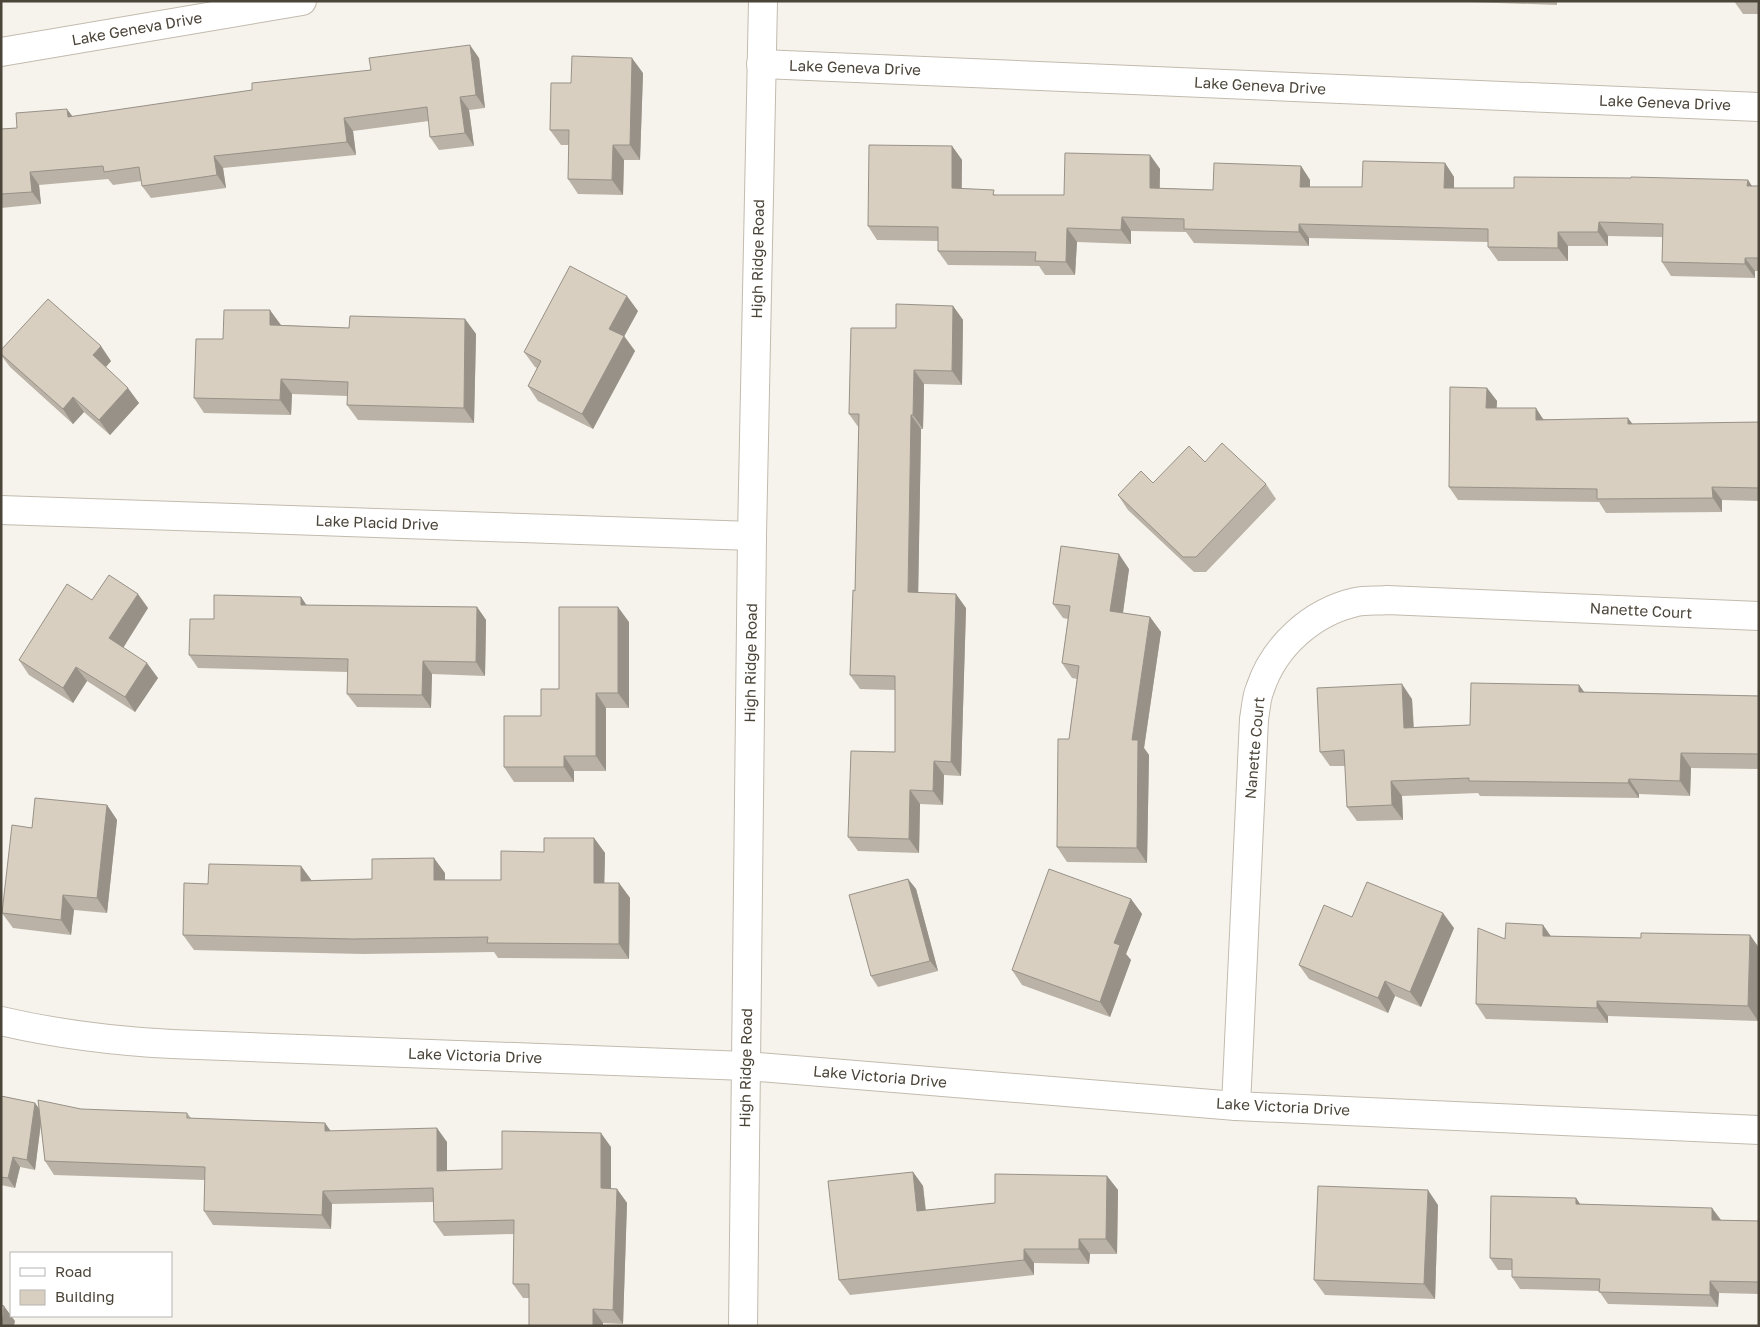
<svg xmlns="http://www.w3.org/2000/svg" width="1760" height="1327" font-family="'Golos Text',sans-serif">
<style>
.lines{fill:none;stroke-linecap:round;stroke-linejoin:round}
.minor-casing{stroke:#c2bbae;stroke-width:30}
.tertiary-casing{stroke:#c2bbae;stroke-width:30}
.minor{stroke:#fff;stroke-width:28}
.tertiary{stroke:#fff;stroke-width:28}
.wall{fill:#bab2a6}
.shaded-wall{fill:#979187}
.building{fill:#d8cfc1;stroke:#979187}
.labels{text-anchor:middle;stroke-width:5;stroke-linejoin:round;paint-order:stroke}
.street-label{font-size:15px;fill:#4b4439;stroke:#fff}
</style>
<rect width="100%" height="100%" fill="#f6f3ec"/>
<g class="lines">
<defs>
<g id="minor">
<path d="M1,52L302,1"/>
<path d="M761,64L1759,107"/>
<path d="M1,510L752,536"/>
<path d="M1,1021C57,1034 115,1041 172,1044L746,1066L1236,1106L1759,1130"/>
<path d="M1236,1106L1254,719C1256,709 1256,698 1260,689C1274,646 1312,612 1356,602C1366,600 1377,601 1387,600L1759,616"/>
</g>
<path id="tertiary" d="M743,1326L752,536L763,1"/>
</defs>
<!-- minor casing -->
<use href="#minor" class="minor-casing"/>
<!-- tertiary casing -->
<use href="#tertiary" class="tertiary-casing"/>
<!-- minor -->
<use href="#minor" class="minor"/>
<!-- tertiary -->
<use href="#tertiary" class="tertiary"/>
</g>
<!-- wall -->
<g class="wall">
<path d="M1442,1H1557V5Z"/>
<path d="M1734,1H1759V14H1743Z"/>
<path d="M479,58L485,108L469,110L474,146L439,150L430,137L429,121L353,131L356,155L223,168L226,188L151,198L142,186V181L113,185L108,179L39,185L41,204L1,208V129L17,128L73,117L252,90L371,70Z"/>
<path d="M643,73L640,160H624L623,195L578,194L568,179L569,145H561L550,130L571,83Z"/>
<path d="M952,146L962,160V189L997,195H1064L1150,155L1160,169V188L1213,190L1301,166L1310,180V187H1362L1445,163L1454,177V188H1514L1748,180L1752,186H1759V271H1755V278L1671,276L1662,262V237L1608,236V246H1568V261H1498L1488,247V242L1309,238V246L1194,243L1186,232L1131,231V244L1077,242L1075,275H1045L1039,266L948,265L938,251V241L877,240L868,226Z"/>
<path d="M953,306L963,320L962,385L924,384L923,429H921L918,593L966,608L961,776L944,775L943,805L920,804L919,853L858,851L848,837L895,752V690L860,689L850,675L855,591L859,428L849,414L896,328Z"/>
<path d="M638,311L624,336L635,351L593,429L538,401L528,386L537,368L535,367L524,352Z"/>
<path d="M465,319L476,334L474,423L358,420L347,405L348,396L292,394L291,415L204,413L194,398L223,339L281,325L349,328Z"/>
<path d="M1,350L111,361L106,367L139,403L110,435L84,412L73,424L10,367L1,355Z"/>
<path d="M1487,388L1497,401L1496,408L1544,419L1633,424L1759,422V501L1722,500V512L1606,513L1599,502L1458,500L1449,487Z"/>
<path d="M1205,462L1266,484L1276,499L1206,572H1194L1128,510L1118,495L1153,483Z"/>
<path d="M1129,569L1123,613L1150,617L1161,632L1144,748L1149,755L1147,863L1067,862L1057,847L1069,739L1077,679L1072,678L1062,663L1068,619L1063,618L1053,604Z"/>
<path d="M301,597L306,605L477,607L486,620L485,676L432,674L431,708L357,707L347,694L348,672L198,668L189,655L214,619Z"/>
<path d="M92,600L148,608L123,647L158,678L135,712L87,681L73,703L29,675L19,660Z"/>
<path d="M629,622V708H606V771H574V782H514L504,767L541,716L559,689Z"/>
<path d="M1579,685L1584,692L1759,696V769L1691,768L1690,796L1639,794V798L1480,796L1478,793L1402,796L1403,820L1357,821L1347,807L1345,766H1330L1320,752L1412,699L1414,727L1470,725Z"/>
<path d="M107,805L117,820L107,913L74,910L71,935L13,928L2,913L32,828Z"/>
<path d="M594,838L605,853L604,883H619L630,898L629,959L498,958L494,952L363,954L194,950L183,935L208,884L301,866L311,880L372,879L445,873V880H501L544,852Z"/>
<path d="M908,879L916,889L938,971L878,987L871,976Z"/>
<path d="M1131,899L1142,914L1126,954L1131,960L1110,1017L1022,985L1012,970Z"/>
<path d="M1352,917L1454,928L1421,1007L1395,996L1388,1013L1309,979L1299,965Z"/>
<path d="M1543,925L1551,936L1641,938L1750,935L1759,948L1758,1021L1608,1016V1023L1486,1019L1476,1004Z"/>
<path d="M1,1096L35,1103L39,1109L187,1113L191,1118L325,1123L330,1131L447,1142V1170L502,1169L611,1147V1189H617L627,1203L623,1324L603,1323L529,1298H523L513,1284L514,1234L444,1236L434,1222V1202L332,1204L331,1229L213,1225L204,1211L205,1180L54,1175L45,1161L41,1124L35,1170L20,1167L15,1188L1,1185Z"/>
<path d="M913,1172L923,1186L926,1210L995,1203L1107,1176L1118,1190L1117,1254H1090L1089,1264L1034,1263V1275L850,1295L839,1280Z"/>
<path d="M1576,1198L1580,1204L1721,1220L1759,1221V1294L1719,1293L1718,1307L1608,1304L1599,1291L1520,1289L1512,1277V1270H1498L1490,1258Z"/>
<path d="M1438,1205L1435,1299L1325,1295L1314,1280Z"/>
</g>
<!-- shaded-wall -->
<g class="shaded-wall">
<path d="M470,45L479,58L485,108L476,95Z"/>
<path d="M632,58L643,73L640,160L630,145Z"/>
<path d="M460,97L469,110L474,146L465,133Z"/>
<path d="M67,109L76,121L68,117Z"/>
<path d="M344,118L353,131L356,155L347,142Z"/>
<path d="M613,145L624,160L623,195L612,180Z"/>
<path d="M952,146L962,160L961,202L952,188Z"/>
<path d="M1150,155L1160,169L1159,202L1150,188Z"/>
<path d="M214,156L223,168L226,188L217,175Z"/>
<path d="M1445,163L1454,177V202L1444,188Z"/>
<path d="M1301,166L1310,180V200L1300,187Z"/>
<path d="M30,172L39,185L41,204L32,192Z"/>
<path d="M1748,180L1757,194L1747,186Z"/>
<path d="M1122,217L1131,231V244L1121,230Z"/>
<path d="M1599,222L1608,236V246L1598,232Z"/>
<path d="M1299,224L1309,238V246L1299,232Z"/>
<path d="M1067,228L1077,242L1075,275L1066,262Z"/>
<path d="M1558,232L1568,246V261L1558,248Z"/>
<path d="M1745,258L1755,271V278L1745,264Z"/>
<path d="M627,296L638,311L620,344L609,329Z"/>
<path d="M953,306L963,320L962,385L952,371Z"/>
<path d="M270,310L281,325H270Z"/>
<path d="M465,319L476,334L474,423L464,408Z"/>
<path d="M624,336L635,351L593,429L582,414Z"/>
<path d="M101,346L111,361L103,370L93,355Z"/>
<path d="M914,370L924,384L923,429L913,415Z"/>
<path d="M281,379L292,394L291,415L280,400Z"/>
<path d="M128,388L139,403L110,435L99,420Z"/>
<path d="M1487,388L1497,401L1496,421L1486,408Z"/>
<path d="M73,397L84,412L73,424L63,409Z"/>
<path d="M1536,408L1545,422L1536,420Z"/>
<path d="M911,415L921,429L918,606L908,592Z"/>
<path d="M1628,418L1638,431L1628,424Z"/>
<path d="M1712,487L1722,500V512L1713,498Z"/>
<path d="M1119,554L1129,569L1121,626L1110,611Z"/>
<path d="M138,594L148,608L120,653L109,638Z"/>
<path d="M956,594L966,608L961,776L951,762Z"/>
<path d="M301,597L310,610L301,605Z"/>
<path d="M477,607L486,620L485,676L476,662Z"/>
<path d="M618,607L629,622V708L618,693Z"/>
<path d="M1150,617L1161,632L1144,748L1149,755L1147,863L1137,848L1132,740Z"/>
<path d="M423,661L432,674L431,708L422,695Z"/>
<path d="M147,663L158,678L135,712L125,697Z"/>
<path d="M76,667L87,681L73,703L63,688Z"/>
<path d="M1402,684L1412,699L1414,743L1404,728Z"/>
<path d="M1579,685L1590,700L1579,692Z"/>
<path d="M596,693L606,708V771L596,756Z"/>
<path d="M1681,753L1691,768L1690,796L1680,781Z"/>
<path d="M564,756L574,771V782L564,767Z"/>
<path d="M934,761L944,775L943,805L933,791Z"/>
<path d="M1629,779L1639,794V798L1628,783Z"/>
<path d="M1391,781L1402,796L1403,820L1392,805Z"/>
<path d="M910,790L920,804L919,853L909,839Z"/>
<path d="M107,805L117,820L107,913L97,898Z"/>
<path d="M594,838L605,853L604,898L594,883Z"/>
<path d="M434,858L445,873V894L434,880Z"/>
<path d="M301,866L312,881H301Z"/>
<path d="M908,879L916,889L938,971L930,961Z"/>
<path d="M619,883L630,898L629,959L619,944Z"/>
<path d="M63,895L74,910L71,935L61,920Z"/>
<path d="M1131,899L1142,914L1126,954L1131,960L1110,1017L1100,1002L1114,943Z"/>
<path d="M1443,913L1454,928L1421,1007L1410,992Z"/>
<path d="M1543,925L1553,940L1543,936Z"/>
<path d="M1750,935L1759,948L1758,1021L1748,1006Z"/>
<path d="M1385,981L1395,996L1388,1013L1378,998Z"/>
<path d="M1597,1001L1608,1016V1023L1597,1008Z"/>
<path d="M35,1103L42,1113L35,1170L27,1160Z"/>
<path d="M325,1123L335,1137L325,1131Z"/>
<path d="M437,1128L447,1142V1184L437,1171Z"/>
<path d="M601,1133L611,1147V1202L601,1188Z"/>
<path d="M13,1157L20,1167L15,1188L8,1178Z"/>
<path d="M913,1172L923,1186L927,1226L917,1211Z"/>
<path d="M1107,1176L1118,1190L1117,1254L1106,1239Z"/>
<path d="M617,1189L627,1203L623,1324L613,1310Z"/>
<path d="M1428,1190L1438,1205L1435,1299L1424,1284Z"/>
<path d="M323,1191L332,1204L331,1229L322,1215Z"/>
<path d="M1576,1198L1584,1210L1576,1204Z"/>
<path d="M1712,1208L1721,1220V1232L1712,1220Z"/>
<path d="M1079,1239L1090,1254L1089,1264L1079,1249Z"/>
<path d="M1024,1249L1034,1263V1275L1024,1260Z"/>
<path d="M1710,1281L1719,1293L1718,1307L1710,1295Z"/>
<path d="M4,1306L15,1321L14,1326H2Z"/>
<path d="M593,1309L603,1323V1326H593Z"/>
</g>
<!-- building -->
<g class="building">
<path d="M470,45L476,95L460,97L465,133L430,137L427,107L344,118L347,142L214,156L217,175L142,186L139,167L104,172L103,166L30,172L32,192L1,194V129L17,128L16,113L67,109L68,117L252,90V83L371,70L369,58Z"/>
<path d="M572,56L632,58L630,145H613L612,180L568,179L569,130H550L551,83H571Z"/>
<path d="M869,145L952,146V188L994,190L993,195H1064L1065,153L1150,155V188L1213,190L1214,163L1301,166L1300,187H1362L1363,161L1445,163L1444,188H1514V177L1631,178V177L1748,180L1747,186H1759V258H1745V264L1662,262L1663,224L1599,222L1598,232H1558V248L1488,247V229L1299,224V232L1184,229V219L1122,217L1121,230L1067,228L1066,262L1035,261L1036,252L938,251V227L868,226Z"/>
<path d="M570,266L627,296L609,329L624,336L582,414L528,386L541,361L524,352Z"/>
<path d="M48,299L101,346L93,355L128,388L99,420L73,397L63,409L1,354V350Z"/>
<path d="M896,304L953,306L952,371L914,370L913,415H911L908,592L956,594L951,762L934,761L933,791L910,790L909,839L848,837L851,751L895,752V676L850,675L853,590L855,591L859,414H849L851,328H896Z"/>
<path d="M224,310H270V325L349,328L350,316L465,319L464,408L347,405L348,382L281,379L280,400L194,398L196,339H223Z"/>
<path d="M1450,387L1487,388L1486,408H1536V420L1628,418V424L1759,422V488L1712,487L1713,498L1597,499V489L1449,487Z"/>
<path d="M1222,443L1266,484L1196,557H1183L1118,495L1141,471L1153,483L1189,446L1205,462Z"/>
<path d="M1061,546L1119,554L1110,611L1150,617L1132,740H1138L1137,848L1057,847L1058,739H1069L1079,666L1062,663L1070,606L1053,604Z"/>
<path d="M109,575L138,594L109,638L147,663L125,697L76,667L63,688L19,660L67,584L92,600Z"/>
<path d="M214,595L301,597V605L477,607L476,662L423,661L422,695L347,694L348,659L189,655L190,619H214Z"/>
<path d="M559,607H618V693H596V756H564V767H504V716H541V689H559Z"/>
<path d="M1471,683L1579,685V692L1759,696V754L1681,753L1680,781L1629,779L1628,783L1469,781V778L1391,781L1392,805L1347,807L1344,750L1320,752L1317,688L1402,684L1404,728L1470,725Z"/>
<path d="M35,798L107,805L97,898L63,895L61,920L2,913L12,825L32,828Z"/>
<path d="M544,838H594V883H619V944L487,943L488,937L353,939L183,935L184,883L208,884L209,864L301,866V881L372,879V859L434,858V880H501V851L544,852Z"/>
<path d="M1049,869L1131,899L1114,943L1120,945L1100,1002L1012,970Z"/>
<path d="M908,879L930,961L871,976L849,895Z"/>
<path d="M1367,882L1443,913L1410,992L1385,981L1378,998L1299,965L1324,905L1352,917Z"/>
<path d="M1506,923L1543,925V936L1641,938V933L1750,935L1748,1006L1597,1001V1008L1476,1004L1478,928L1505,939Z"/>
<path d="M1,1096L35,1103L27,1160L13,1157L8,1178L1,1177Z"/>
<path d="M38,1100L81,1109L187,1113V1118L325,1123V1131L437,1128V1171L502,1169V1131L601,1133V1188L617,1189L613,1310L593,1309V1326H529V1284H513L514,1220L434,1222L433,1188L323,1191L322,1215L204,1211L205,1167L45,1161Z"/>
<path d="M913,1172L917,1211L995,1203V1174L1107,1176L1106,1239H1079V1249H1024V1260L839,1280L828,1181Z"/>
<path d="M1318,1186L1428,1190L1424,1284L1314,1280Z"/>
<path d="M1491,1196L1576,1198V1204L1712,1208V1220L1759,1221V1282L1710,1281V1295L1599,1292L1600,1279L1512,1277V1259L1490,1258Z"/>
<path d="M1,1305L4,1306L2,1326H1Z"/>
</g>
<g class="labels">
<!-- street labels -->
<g class="street-label">
<text transform="translate(137 29) rotate(-10)" y="5">Lake Geneva Drive</text>
<text transform="translate(855 68) rotate(2)" y="5">Lake Geneva Drive</text>
<text transform="translate(1260 86) rotate(3)" y="5">Lake Geneva Drive</text>
<text transform="translate(1665 103) rotate(2)" y="5">Lake Geneva Drive</text>
<text transform="translate(758 259) rotate(-89)" y="5">High Ridge Road</text>
<text transform="translate(377 523) rotate(2)" y="5">Lake Placid Drive</text>
<text transform="translate(1641 611) rotate(3)" y="5">Nanette Court</text>
<text transform="translate(751 663) rotate(-89)" y="5">High Ridge Road</text>
<text transform="translate(1255 748) rotate(-85)" y="5">Nanette Court</text>
<text transform="translate(475 1056) rotate(2)" y="5">Lake Victoria Drive</text>
<text transform="translate(746 1068) rotate(-89)" y="5">High Ridge Road</text>
<text transform="translate(880 1077) rotate(5)" y="5">Lake Victoria Drive</text>
<text transform="translate(1283 1107) rotate(3)" y="5">Lake Victoria Drive</text>
</g>
</g>
<!-- border -->
<rect width="1760" height="1327" fill="none" stroke="#4b4439" stroke-width="5"/>
<!-- legend -->
<rect x="10" y="1252" width="162" height="65" fill="#ffffff" stroke="#b7b4b0"/>
<rect x="20" y="1268" width="25" height="8" fill="#ffffff" stroke="#b7b4b0"/>
<text x="55" y="1277" font-size="15" fill="#4b4439">Road</text>
<rect x="20" y="1290" width="25" height="15" fill="#d8cfc1" stroke="#b7b4b0"/>
<text x="55" y="1302" font-size="15" fill="#4b4439">Building</text>
</svg>
